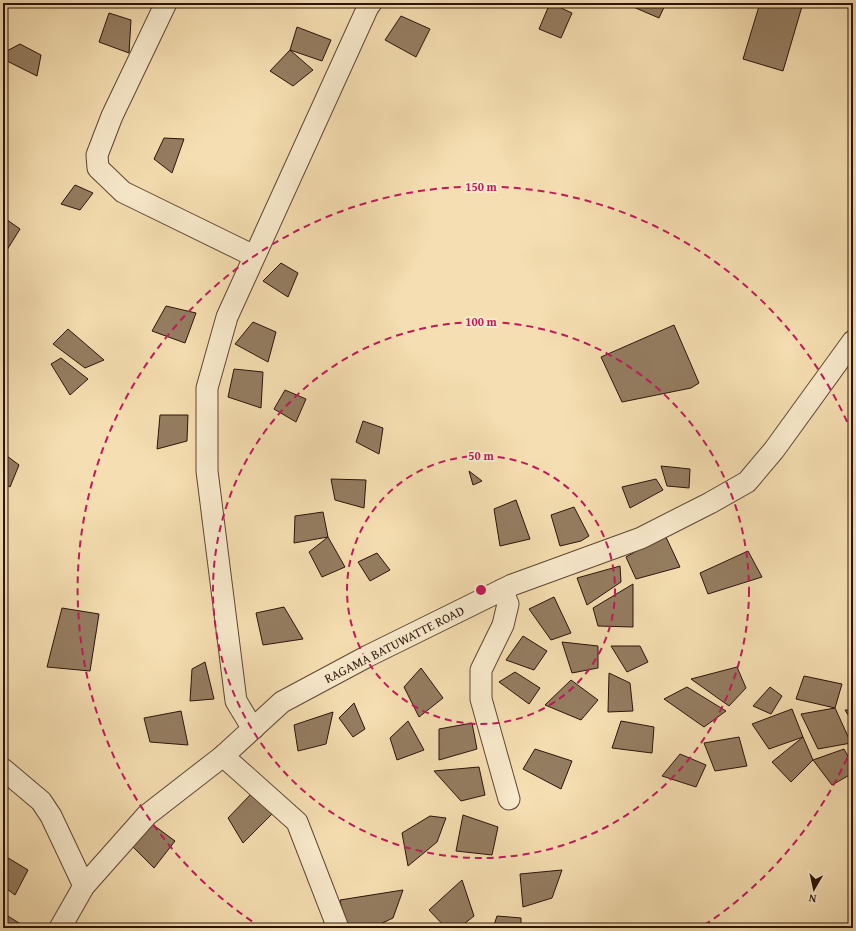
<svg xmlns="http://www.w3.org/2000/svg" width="856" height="931" font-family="'Gentium Book Plus',serif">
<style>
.building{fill:#957d61;stroke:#2c130a}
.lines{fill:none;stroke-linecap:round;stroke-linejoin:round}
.minor-casing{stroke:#5e4634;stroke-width:23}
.minor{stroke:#f8eacc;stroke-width:21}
.ring{fill:none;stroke:#c2185b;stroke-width:2;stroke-dasharray:7 5}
.labels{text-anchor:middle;stroke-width:4;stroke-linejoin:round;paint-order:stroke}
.street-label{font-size:13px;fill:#2c130a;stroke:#f8eacc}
.centre{fill:#c2185b;stroke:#f8eacc;stroke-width:2}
.ring-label{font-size:12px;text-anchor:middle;font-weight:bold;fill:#c2185b;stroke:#f8eacc;stroke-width:4;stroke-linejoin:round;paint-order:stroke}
</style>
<rect width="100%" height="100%" fill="#f5deb1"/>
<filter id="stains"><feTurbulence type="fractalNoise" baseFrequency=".005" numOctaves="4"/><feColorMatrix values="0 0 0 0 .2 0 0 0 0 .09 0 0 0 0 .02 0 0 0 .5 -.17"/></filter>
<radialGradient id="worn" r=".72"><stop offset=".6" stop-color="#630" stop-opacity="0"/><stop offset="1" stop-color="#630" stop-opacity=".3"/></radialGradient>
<!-- building -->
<g class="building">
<path d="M550,3L572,13L561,38L539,29Z"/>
<path d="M624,3H666L659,18Z"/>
<path d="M760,3H803L783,71L743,59Z"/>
<path d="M109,13L131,20L129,53L99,42Z"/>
<path d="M401,16L430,29L416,57L385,40Z"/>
<path d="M297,27L331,40L322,61L290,50Z"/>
<path d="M20,44L41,55L37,76L3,59V53Z"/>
<path d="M290,50L313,70L293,86L270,71Z"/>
<path d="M164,138L184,139L172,173L154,159Z"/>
<path d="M75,185L93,193L80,210L61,204Z"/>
<path d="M3,217L20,229L7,250L3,245Z"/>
<path d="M281,263L298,273L288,297L263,281Z"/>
<path d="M166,306L196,313L185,343L152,331Z"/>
<path d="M253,322L276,332L268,362L235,344Z"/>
<path d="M674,325L699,383L691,388L622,402L601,357Z"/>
<path d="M68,329L104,360L85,368L53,344Z"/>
<path d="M61,358L88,379L70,395L51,364Z"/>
<path d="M234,369L263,372L261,408L228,397Z"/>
<path d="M285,390L306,399L296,422L274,409Z"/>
<path d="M160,415H188L187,441L157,449Z"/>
<path d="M363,421L383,428L379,454L356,442Z"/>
<path d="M3,453L19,465L10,487L3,483Z"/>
<path d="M661,466L690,469L689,488L667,486Z"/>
<path d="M469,471L482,481L473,485Z"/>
<path d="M331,479L366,480L364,508L335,500Z"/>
<path d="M656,479L663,490L630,508L622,487Z"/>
<path d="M516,500L530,539L500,546L494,509Z"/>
<path d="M574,507L589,536L581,541L560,546L551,515Z"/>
<path d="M323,512L328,537L294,543L295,516Z"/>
<path d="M665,535L680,567L636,579L626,557Z"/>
<path d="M328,537L345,567L322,577L309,552Z"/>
<path d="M748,551L762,577L708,594L700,573Z"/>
<path d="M377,553L390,570L370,581L358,562Z"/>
<path d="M620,566L621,582L587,605L577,578Z"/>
<path d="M633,584V627L598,626L593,608Z"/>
<path d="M554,597L571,633L551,640L529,609Z"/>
<path d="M284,607L303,639L263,645L256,613Z"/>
<path d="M62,608L99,614L90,671L47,667Z"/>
<path d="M523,636L547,651L534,670L506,660Z"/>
<path d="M562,642L598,646V668L572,673Z"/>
<path d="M611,646H640L648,662L627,672Z"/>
<path d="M205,662L214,699L190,701L192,669Z"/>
<path d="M737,667L746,688L729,706L691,679Z"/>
<path d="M421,668L443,698L419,717L404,687Z"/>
<path d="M515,672L540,688L529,704L499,682Z"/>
<path d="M609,673L630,683L633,711L608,712Z"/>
<path d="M804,676L842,684L835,708L796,699Z"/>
<path d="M571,680L598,700L581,720L545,705Z"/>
<path d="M687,687L726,711L704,727L664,699Z"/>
<path d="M770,687L782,696L771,714L753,706Z"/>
<path d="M354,703L365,729L353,737L339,718Z"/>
<path d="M835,708L851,743L818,749L801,714Z"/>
<path d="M792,709L803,737L769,749L752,724Z"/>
<path d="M845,710H853V723Z"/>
<path d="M181,711L188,745L150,742L144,718Z"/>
<path d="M333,712L326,744L298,751L294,725Z"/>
<path d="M408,721L424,750L397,760L390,738Z"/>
<path d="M621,721L654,727L652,753L612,748Z"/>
<path d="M472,723L477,749L439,760V729Z"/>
<path d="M739,737L747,766L715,771L704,743Z"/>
<path d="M803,737L813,760L791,782L772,762Z"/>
<path d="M535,749L572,761L561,789L523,769Z"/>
<path d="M844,749L853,766V773L832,785L813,760Z"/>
<path d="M680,754L706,765L696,787L662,776Z"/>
<path d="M479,767L485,795L461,801L434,771Z"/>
<path d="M251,794L273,813L243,843L228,818Z"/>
<path d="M463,815L498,827L492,855L456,851Z"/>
<path d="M430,816L446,818L437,842L408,866L402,833Z"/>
<path d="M152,824L175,841L154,868L129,843Z"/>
<path d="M5,856L28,870L15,895L3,886V858Z"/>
<path d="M562,870L552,898L523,907L520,874Z"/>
<path d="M462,880L474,916L459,928H446L429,910Z"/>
<path d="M403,890L393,918L372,928H346L340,900Z"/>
<path d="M3,913L27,928H3Z"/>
<path d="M497,916L521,918V928H493Z"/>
</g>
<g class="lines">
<defs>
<g id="minor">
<path d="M166,3L112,116L97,155L98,168L123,192L254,256"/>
<path d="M502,590L508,604L503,625L481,670V699L509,799"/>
<path d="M253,729L236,701L207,471V388L227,317L368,7L371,3"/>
<path d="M223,756L297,822L338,928"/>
<path d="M3,769L41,801L51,816L84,886"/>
<path d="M60,928L84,886L147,815L223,756L282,702L368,656L512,585L641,538L710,503L747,482L774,450L853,341"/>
</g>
</defs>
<!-- minor casing -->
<use href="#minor" class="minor-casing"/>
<!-- minor -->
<use href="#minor" class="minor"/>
</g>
<!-- distance rings -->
<g class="ring">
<circle cx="481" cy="590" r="134"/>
<circle cx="481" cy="590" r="268"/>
<path d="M852 747A403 403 0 0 1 700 928M262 928A403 403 0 1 1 852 433"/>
</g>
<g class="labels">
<!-- street labels -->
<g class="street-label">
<text transform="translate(394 644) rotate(-27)" y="5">RAGAMA BATUWATTE ROAD</text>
</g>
</g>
<circle cx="481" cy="590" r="6" class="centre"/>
<g class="ring-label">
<text x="481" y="191">150 m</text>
<text x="481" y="326">100 m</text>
<text x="481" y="460">50 m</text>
</g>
<!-- margin -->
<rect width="856" height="931" fill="none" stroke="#f5deb1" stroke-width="16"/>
<rect x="4" y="4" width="848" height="923" fill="none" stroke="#2c130a" stroke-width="2"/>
<rect x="8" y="8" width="840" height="915" fill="none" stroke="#2c130a"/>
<!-- north arrow -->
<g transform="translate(814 889) rotate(189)" stroke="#f8eacc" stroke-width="3" paint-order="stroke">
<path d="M0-3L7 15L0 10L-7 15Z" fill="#2c130a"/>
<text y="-6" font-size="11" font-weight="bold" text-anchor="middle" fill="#2c130a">N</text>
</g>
<rect width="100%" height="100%" filter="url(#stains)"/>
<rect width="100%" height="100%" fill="url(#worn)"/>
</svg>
